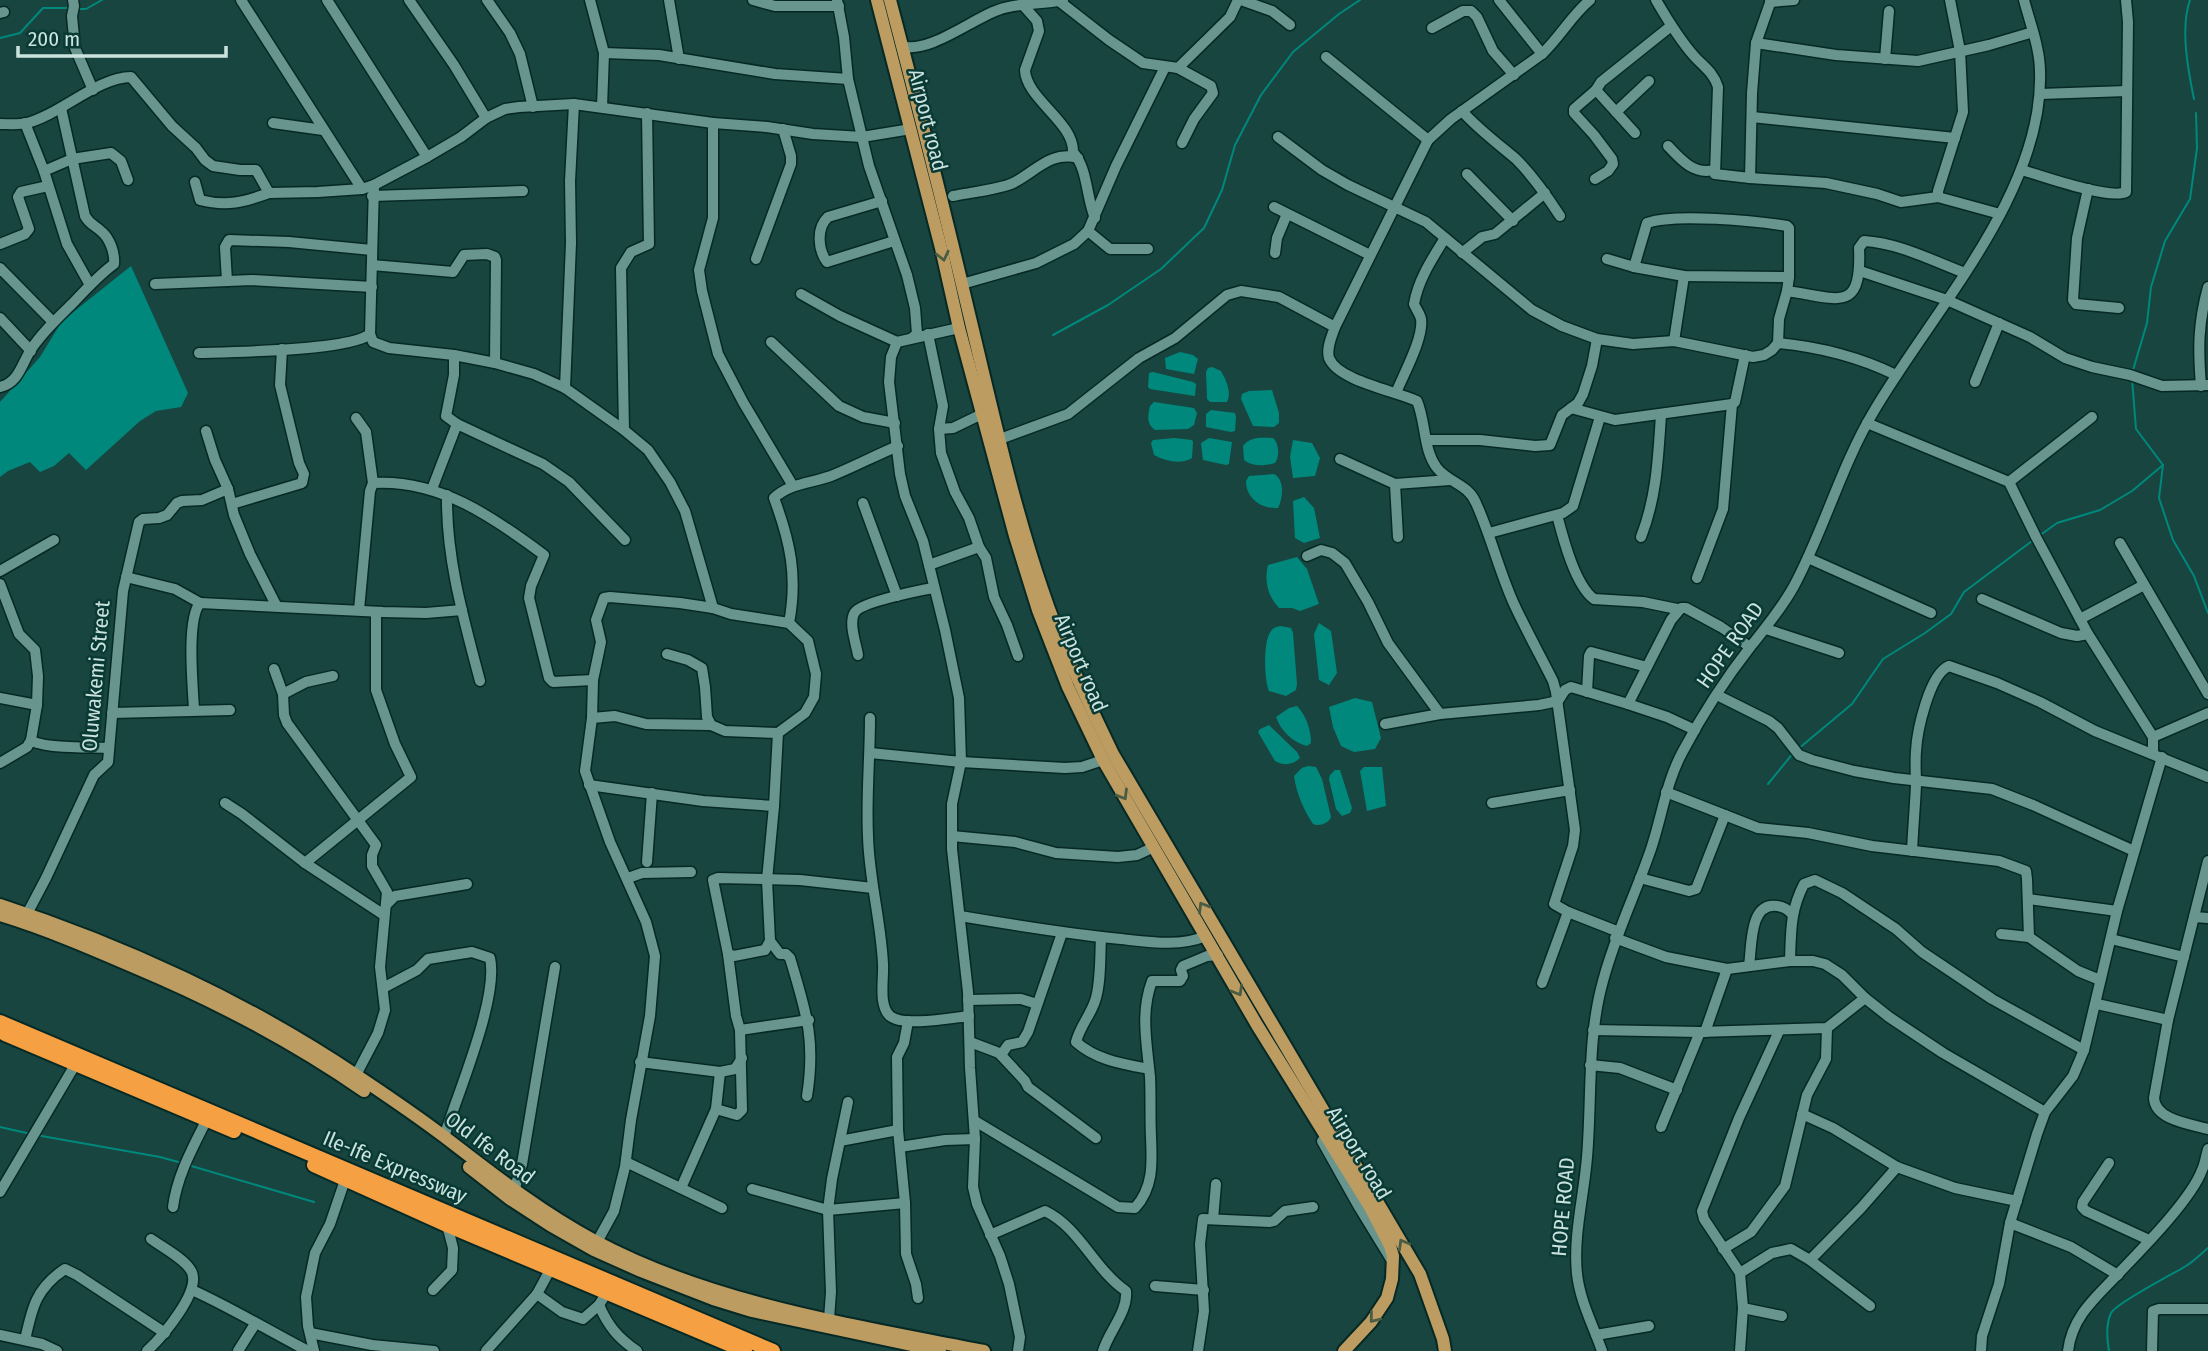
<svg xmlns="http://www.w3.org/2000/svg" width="2208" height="1351" font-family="'Fira Sans Condensed',sans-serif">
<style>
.water{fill:#01887c}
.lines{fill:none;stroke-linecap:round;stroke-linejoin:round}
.stream{stroke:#01887c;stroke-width:2}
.minor-casing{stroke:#062925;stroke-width:13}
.major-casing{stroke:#062925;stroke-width:16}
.highway-casing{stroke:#062925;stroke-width:18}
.minor{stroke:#68958e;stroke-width:10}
.major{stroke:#bd9c61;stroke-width:12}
.highway{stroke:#f5a043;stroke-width:14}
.oneway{stroke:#495c44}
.labels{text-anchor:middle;stroke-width:5;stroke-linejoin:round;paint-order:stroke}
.street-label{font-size:21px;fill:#cbe3df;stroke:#0a3a35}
</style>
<rect width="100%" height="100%" fill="#18453f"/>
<!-- water -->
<g class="water">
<path d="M131,266L188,393L181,407L156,411L140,421L86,470L69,453L54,466L40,472L30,462L8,471L0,477V402L40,357L62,321Z"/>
<path d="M1180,352L1193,355L1198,359L1194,374L1166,369L1165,358Z"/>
<path d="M1212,367L1221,371C1226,380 1232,392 1227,402H1210L1207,399L1206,372L1208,368Z"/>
<path d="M1153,372L1193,382L1196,384L1195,396L1150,389L1148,387L1149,373Z"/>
<path d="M1272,390L1279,413V423L1274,427L1253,426L1241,399L1242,394L1249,391Z"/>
<path d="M1154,402L1194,408L1197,413L1194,425L1188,429L1155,430C1146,424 1148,415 1150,406Z"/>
<path d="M1211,410L1235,413L1236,417L1235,431L1231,432L1206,427V414Z"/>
<path d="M1174,438L1192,440L1193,442L1192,458C1181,465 1165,461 1154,455L1151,443L1153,440Z"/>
<path d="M1209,438L1232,442L1229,464L1226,465L1203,460L1201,443Z"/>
<path d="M1273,438C1279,443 1280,457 1275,463C1264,466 1253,467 1244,460L1243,446C1251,436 1261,438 1273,438Z"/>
<path d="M1293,440L1312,443L1320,458L1315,476L1293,478L1290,457Z"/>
<path d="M1274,474C1285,480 1283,498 1278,508C1262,509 1246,499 1246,481L1249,476Z"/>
<path d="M1304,497L1314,508L1320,538L1304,543L1295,538L1293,501Z"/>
<path d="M1297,557L1307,569L1319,604L1300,611L1292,608H1279C1268,596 1264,582 1268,565Z"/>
<path d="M1319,623L1331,631L1337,673L1329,685L1319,680L1314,634Z"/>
<path d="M1281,626L1291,628L1293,633L1297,684L1296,690L1286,696L1269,691C1264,680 1263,640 1271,631C1274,627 1276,627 1281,626Z"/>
<path d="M1355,698L1372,702L1381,738L1375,749L1354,752L1341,746L1333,727L1329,707Z"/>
<path d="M1297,706C1306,715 1311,730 1311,743L1307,746C1292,742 1281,731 1276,717L1289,708Z"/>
<path d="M1269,725L1297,752L1300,758C1293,765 1283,766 1275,761L1258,732L1260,729Z"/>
<path d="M1308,766L1316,767L1322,779L1331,817C1329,823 1319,827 1313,824C1304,811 1296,792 1294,776L1302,768Z"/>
<path d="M1364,767H1382L1386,806L1367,811L1360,771Z"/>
<path d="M1335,770H1340L1352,808L1350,813L1342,816L1336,809L1329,779L1330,775Z"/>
</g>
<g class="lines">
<!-- stream -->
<g class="stream">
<path d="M2190,0C2180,28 2188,70 2194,99"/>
<path d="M77,9H86L102,0"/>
<path d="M0,38L20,33L43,8H68"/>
<path d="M1053,335L1108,305L1161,269L1204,228L1222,190L1235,145L1261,95L1293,52L1339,14L1360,0"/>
<path d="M2133,370L2147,323L2151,287L2165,241L2190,199L2197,148L2196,113"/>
<path d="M2132,379L2136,429L2163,465L2159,498L2173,540L2194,576L2208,613"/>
<path d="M2039,536L2057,523L2100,510L2132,491L2163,465"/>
<path d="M1798,749L1852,704L1883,659L1925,633L1951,614L1964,592L2032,541"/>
<path d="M1768,784L1794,752"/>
<path d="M0,1127L31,1134"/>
<path d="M36,1135L160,1157L182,1163"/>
<path d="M188,1165L314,1202"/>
<path d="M2109,1351C2107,1340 2106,1324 2111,1313C2116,1303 2173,1274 2186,1266C2194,1261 2201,1254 2208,1248"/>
</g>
<defs>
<g id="minor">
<path d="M73,0L74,6L72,16L75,48L93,90"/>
<path d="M241,0L362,189"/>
<path d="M327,0L427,157"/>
<path d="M409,0L454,65L486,118"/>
<path d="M487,0L510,33L520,54L533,107"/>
<path d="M590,0L604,53L602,107"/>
<path d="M669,0L679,59"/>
<path d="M753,0L775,6H839"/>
<path d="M837,0L844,37L848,79L869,166L907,275L915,308L917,334L912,338"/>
<path d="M1241,0L1272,11L1290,25"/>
<path d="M1499,0L1542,54"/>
<path d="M1590,0C1571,16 1560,37 1542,54L1451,119L1428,140L1335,327C1332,336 1326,348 1329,358C1338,381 1396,391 1417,401C1426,422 1423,450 1437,468C1449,483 1468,484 1476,503C1491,536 1499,571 1514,604C1526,630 1540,655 1553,681L1556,692L1575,830L1573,846L1554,904L1568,912L1619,932"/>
<path d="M1656,0C1667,19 1679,39 1694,56C1704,67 1714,73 1718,87L1715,174L1750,178L1826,183L1877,194L1901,202L1938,197"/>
<path d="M1950,0L1960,51L1963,112L1938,191V197L2000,214"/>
<path d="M1059,1L1109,40L1143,63L1178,68L1230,17L1238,0"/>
<path d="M1770,2L1794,0"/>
<path d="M1022,4L1037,21L1039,31L1025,70C1026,99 1074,122 1073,152C1088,169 1086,197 1095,218"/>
<path d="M0,13L4,12"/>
<path d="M1432,28L1463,11H1471L1477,17L1493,51L1514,75"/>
<path d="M1756,43L1836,55L1918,61L1989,45L2033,32"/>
<path d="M902,46C929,54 972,19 998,10C1019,2 1041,5 1063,0"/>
<path d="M604,53L659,55L775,74L848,79"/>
<path d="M1326,57L1428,140"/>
<path d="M1885,59L1889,11"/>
<path d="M1178,68L1211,86L1213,93L1194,119L1182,143"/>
<path d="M1596,90L1635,133"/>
<path d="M2040,94L2127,91"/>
<path d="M1462,111C1478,129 1497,143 1516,159C1533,176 1547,196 1560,216"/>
<path d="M1616,112L1649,81"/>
<path d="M1752,117L1955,138"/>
<path d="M25,123L44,171L67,244L90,285"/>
<path d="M273,123L323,130"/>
<path d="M713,123V218L699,270L702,291L718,354L743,402L793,486"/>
<path d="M0,124C9,124 19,125 27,123C61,114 98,77 131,77L172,126L196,148L205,160L213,166L240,170H256L269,193L318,192L362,189L374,185L427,157L461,137L486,118L505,109L519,107L574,104L713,123L767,127L813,134L862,137L911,129"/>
<path d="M1278,137L1322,170L1348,185L1426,222L1532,310L1562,326L1597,339L1633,344L1674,341L1753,357L1764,355L1772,350L1778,343L1779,319L1787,291L1789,277V228L1787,226C1756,221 1675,213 1647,223L1634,267"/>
<path d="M1668,146C1681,160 1694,175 1714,170"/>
<path d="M2022,170C2042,176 2109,200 2126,192L2128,22L2126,0"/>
<path d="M44,171L72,159L111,153L121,161L128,180"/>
<path d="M1467,174L1513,221"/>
<path d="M1750,178L1752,93L1756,43L1771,0"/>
<path d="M1595,179L1608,171L1613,164L1612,159L1594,135L1574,113V109L1596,90L1601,82L1671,26"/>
<path d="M195,182L200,200C227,207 244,202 269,193"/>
<path d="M374,185L370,334L373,342L389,348L454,355L495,363L534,374L565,388L624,430L648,450L670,482L685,511L713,608"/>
<path d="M2088,189L2077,238L2073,300L2076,304L2119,308"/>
<path d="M372,196L523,191"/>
<path d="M953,196C968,193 1001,189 1013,183C1034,173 1051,150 1078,158"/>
<path d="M882,201L828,217C816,228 818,250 827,262L894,241"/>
<path d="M1274,207L1370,255"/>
<path d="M1088,231L1110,249H1148"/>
<path d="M0,244L25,234L29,229L18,197L21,192L48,186"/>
<path d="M1275,253L1277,238L1287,214"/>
<path d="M1462,253L1482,237L1495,234L1545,193"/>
<path d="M756,259L791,164V156L783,129"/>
<path d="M1607,259L1634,267L1684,276L1789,277"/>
<path d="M372,265L453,272L464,255L487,254L495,257L496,260L495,363"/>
<path d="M0,268L53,322"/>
<path d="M1860,271L1947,300L2030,337L2065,358L2092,367L2130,375L2162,386L2208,385"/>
<path d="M227,281L225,247L229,240L289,242L372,250"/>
<path d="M155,284L252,280L372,287"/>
<path d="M962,284L1036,263L1074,244L1088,231L1116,166L1165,67"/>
<path d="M1787,291C1838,298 1862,315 1859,248L1864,241C1899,243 1933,261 1965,273"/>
<path d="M801,294L840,316L897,342"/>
<path d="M0,318L31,351"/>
<path d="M959,328L897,342L891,357L889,382L900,474L905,496L923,541L945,630L959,698L961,762L952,804V849L968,992L970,1068L975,1139L973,1187L977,1204L1000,1256L1009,1284L1020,1337L1018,1351"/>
<path d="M928,334L943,406L939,429L941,453L955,492L969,518L979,547L986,558L994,597L1007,625L1018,656"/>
<path d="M1674,341L1684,276"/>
<path d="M771,342L839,406L863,417L895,423"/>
<path d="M1778,343C1820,347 1859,357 1896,375"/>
<path d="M199,353C231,352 349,351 370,334"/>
<path d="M1975,382L1999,323"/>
<path d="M2201,386C2198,348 2198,324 2208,287"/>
<path d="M0,387C18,383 21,366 30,351C42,332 59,317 74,302C87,288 99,275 114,264C115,253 110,239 102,232C95,225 90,225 85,216L61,108"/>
<path d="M565,388L571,243L570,181L574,104"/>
<path d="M1396,393C1403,375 1424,338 1421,319C1420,314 1416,309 1414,304C1418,280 1432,259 1445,238"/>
<path d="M1571,408L1615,420L1732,404L1735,402L1745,355"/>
<path d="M356,418L366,432L373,483"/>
<path d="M1867,423L2009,482L2036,537L2088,634L2153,737V753"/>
<path d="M457,424L543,464L569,482L625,540"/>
<path d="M939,429L953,428L982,414"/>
<path d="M624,430L621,268L631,252L649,244L647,113"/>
<path d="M206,431L215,460L228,489L234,515L250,554L276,605"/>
<path d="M1000,439L1068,414L1139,358L1175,338L1227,295L1241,291L1279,297L1335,327"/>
<path d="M1427,440H1480L1535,446L1550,445L1562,415L1578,403L1583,394L1592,366L1597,339"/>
<path d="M1340,459L1395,484L1450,480"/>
<path d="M2009,482L2092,417"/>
<path d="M1395,484L1398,537"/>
<path d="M432,489L457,424L446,416L454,375V355"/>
<path d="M447,495C446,559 464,620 480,681"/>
<path d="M863,503L897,596"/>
<path d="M232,504L302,483L304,474L299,463L280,385L282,349"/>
<path d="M1557,515C1563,538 1575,585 1594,599L1643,602L1677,609"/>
<path d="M1489,533L1563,513L1573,506L1600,417"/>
<path d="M1641,537C1657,496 1658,458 1661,415"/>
<path d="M2120,543L2208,694"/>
<path d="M1307,556L1321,550L1332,553L1345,563L1368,602L1388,643L1440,714"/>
<path d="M1808,558L1931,613"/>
<path d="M929,565L979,547"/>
<path d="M0,571L54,540"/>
<path d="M126,577L175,589L200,603"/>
<path d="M1697,578L1723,509L1732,404"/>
<path d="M0,584L19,634L35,650L38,676L37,705L31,740L27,747L0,763"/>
<path d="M1982,599L2061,633L2077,636L2088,634"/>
<path d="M359,610L370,491L373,483C439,479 493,517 544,555L531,586L529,598L549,678L553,682L593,680"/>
<path d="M2080,619L2144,585"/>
<path d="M789,623C798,576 790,541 774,498C790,483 812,483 831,476C854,467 876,455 898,446"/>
<path d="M1766,629L1839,653"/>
<path d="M667,654L688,660L702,668L705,687L707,717L711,725L725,731L778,733"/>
<path d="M858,655C856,643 848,622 855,612C862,602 921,590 934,588"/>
<path d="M274,669L283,694L284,715L287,723L376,845L372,855V866L387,892L380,967L385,1010L378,1033L356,1075"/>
<path d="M1587,692L1589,656L1591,652L1647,667"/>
<path d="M283,694L306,682L333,676"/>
<path d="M1717,695L1769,721L1778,728L1799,755L1812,760L1854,771L1894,778L1992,789L2033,805L2134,851"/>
<path d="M0,698L37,705"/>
<path d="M1628,704L1671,620L1681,608H1686L1721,627L1750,647"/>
<path d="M194,710C193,687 186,620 200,603L383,612L426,613L462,610"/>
<path d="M112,713L230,710"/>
<path d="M592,718L615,716L646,724L711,725"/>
<path d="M870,718C870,758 866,797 868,836C869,879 881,921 883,964C884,979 878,1005 890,1016C903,1027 951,1018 969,1016"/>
<path d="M1385,724L1440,714L1539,705L1558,701L1565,690L1571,687L1628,704L1667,717L1695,730"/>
<path d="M2153,737L2208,713"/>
<path d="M31,740C42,749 91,747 108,748"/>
<path d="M870,753L961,762L1065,768L1082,767L1103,760"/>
<path d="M589,785L703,801L774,806"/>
<path d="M1666,792L1758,828L1808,833L1872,846L1999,861L2026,871L2027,879L2029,937"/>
<path d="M225,803L242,814L305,863L384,915"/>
<path d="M1492,803L1570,790"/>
<path d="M952,836L1015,842L1056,853L1118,857L1137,855L1154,847"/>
<path d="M1912,851C1913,829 1915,807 1916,785C1916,774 1915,762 1916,751C1917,732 1929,674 1949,666L1997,683L2040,702L2095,731L2208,777"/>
<path d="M2208,861L2168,1020L2154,1098C2155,1120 2190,1124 2208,1129"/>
<path d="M647,862L652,793"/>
<path d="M305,863L411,777L395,744L376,690V612"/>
<path d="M628,878L642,873L691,872"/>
<path d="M1640,878L1689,891L1696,889L1725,815"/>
<path d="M2028,899L2117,911"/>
<path d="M387,904L395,896L467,884"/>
<path d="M27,914L46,878L94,775L108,762L123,591L139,522L143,519L159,518L167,515L177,503L182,501L202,500L228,489"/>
<path d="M960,916C1014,925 1067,934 1121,939C1149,942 1180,947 1206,936"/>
<path d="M2194,917L2208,918"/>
<path d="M2001,934L2029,937L2078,971L2100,980"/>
<path d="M1101,937C1100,956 1101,984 1095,1001C1090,1016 1080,1026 1076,1042C1096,1060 1123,1064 1149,1069"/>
<path d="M1615,938L1666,957L1727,969L1790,961H1813L1825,964L1842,975L1865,998L1889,1017L1943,1053L2045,1112"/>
<path d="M2111,939L2184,957"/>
<path d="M770,941L780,954H786L790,958C806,1012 816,1039 807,1096"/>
<path d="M1790,961C1791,932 1790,911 1804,884L1815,880L1842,893L1896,929L1922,952L1992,999L2084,1050"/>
<path d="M1749,966C1752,946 1749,902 1777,906C1784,907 1787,909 1792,914"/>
<path d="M1542,983L1568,912"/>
<path d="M383,988L417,970L428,959L472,952L490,958C499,998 457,1095 444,1137"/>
<path d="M968,1000L1021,999L1037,1004"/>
<path d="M2097,1004L2168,1020"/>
<path d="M908,1021L904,1043L897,1057L898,1130L905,1203L906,1254L916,1284L918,1298"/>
<path d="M740,1030L809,1020"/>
<path d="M1593,1030L1700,1032L1827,1028L1865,998"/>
<path d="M1705,1032L1727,969"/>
<path d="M970,1042L999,1053L1025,1081L1028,1087L1096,1138"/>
<path d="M1001,1055L1008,1045L1022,1042L1028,1032L1062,933"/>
<path d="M640,1062L720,1072L735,1069L742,1058"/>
<path d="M1590,1065L1620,1068L1677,1090"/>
<path d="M716,1109L737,1115L742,1110L740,1030L736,1016L728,954L713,880L718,878L800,880L873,888"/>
<path d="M1802,1114L1833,1128L1897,1167"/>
<path d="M975,1121L1118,1207L1135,1208C1154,1187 1152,1162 1151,1137C1150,1117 1151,1097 1150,1077C1147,1044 1140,1013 1152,981H1180L1183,976L1181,970L1183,966L1207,956L1218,955"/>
<path d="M1661,1127L1700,1032"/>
<path d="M840,1141L898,1130"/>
<path d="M1322,1141L1359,1207L1392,1261"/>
<path d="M900,1147L945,1140L975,1139"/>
<path d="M626,1162L722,1208"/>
<path d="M2109,1163L2083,1202L2082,1207L2086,1211L2149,1240"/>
<path d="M681,1188L716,1109L720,1072"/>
<path d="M752,1189L828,1210L905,1203"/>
<path d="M514,1191L522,1164L555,967"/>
<path d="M0,1192L75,1065"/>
<path d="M173,1207C177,1176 192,1149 206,1121"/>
<path d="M1213,1219L1216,1184"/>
<path d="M2010,1223L2071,1247L2118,1275"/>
<path d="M990,1235L1045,1211C1080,1228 1094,1269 1126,1291C1128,1312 1109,1331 1103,1351"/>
<path d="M597,1242L614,1211L625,1167L631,1120L650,1016L655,956L646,922L610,842L585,771L592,718L593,680L601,642L596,620L604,598L610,597L680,603L713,608L731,614L789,623L808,641L816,674L814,697L805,713L778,733L774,806L767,880L770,941L765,950L734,956L728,954"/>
<path d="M1723,1249L1751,1232L1785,1186L1807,1095L1826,1059L1827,1028"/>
<path d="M1810,1260L1861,1208L1897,1167L1955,1188L2017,1201"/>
<path d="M1740,1273L1772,1253L1791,1249L1810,1260L1870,1306"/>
<path d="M1155,1286L1204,1290"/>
<path d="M192,1290C232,1308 269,1331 308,1351"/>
<path d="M433,1290L452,1270L453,1248L447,1225"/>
<path d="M537,1294L562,1312L583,1319L599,1305L607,1292"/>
<path d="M599,1305C608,1326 618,1338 637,1351"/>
<path d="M1743,1308L1782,1316"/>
<path d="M829,1319L831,1292L828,1210L832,1179L848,1102"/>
<path d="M310,1333L372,1345L434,1351"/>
<path d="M0,1335L42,1344L57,1351"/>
<path d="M1596,1335L1649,1326"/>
<path d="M25,1340C32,1308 36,1288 65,1269L77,1275L165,1333"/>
<path d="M147,1351C161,1338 205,1288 190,1269C183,1258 162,1247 151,1239"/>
<path d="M238,1351L255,1324"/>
<path d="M314,1351L308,1326L306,1297L315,1253L330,1224L345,1180"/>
<path d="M486,1351L537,1294L551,1268"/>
<path d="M1198,1351L1204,1311L1200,1244L1203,1219L1270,1222L1274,1221L1285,1211L1313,1207"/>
<path d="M1602,1351C1593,1325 1580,1301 1577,1274C1573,1235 1584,1196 1587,1157C1592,1098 1587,1038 1603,981C1615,935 1636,893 1651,849C1662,816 1666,782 1683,751C1702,715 1726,678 1751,646C1766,627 1782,608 1794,586C1824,530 1841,466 1874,411C1932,312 2044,192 2040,72C2040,48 2030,23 2024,0"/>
<path d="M1740,1351L1743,1308L1740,1273L1704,1219L1702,1211L1739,1118L1779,1031"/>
<path d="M1981,1351L1982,1336L1999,1284L2010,1223L2037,1134L2045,1112L2073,1076L2084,1050L2117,911L2162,757"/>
<path d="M2068,1351C2072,1317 2095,1298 2117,1275C2140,1251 2191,1200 2202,1170C2205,1164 2206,1156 2208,1149"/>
<path d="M2152,1351L2153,1311L2159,1309H2208"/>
</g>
<g id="major">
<path d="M877,0L941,248L959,328L1015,536L1038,610L1068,687L1103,760L1257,1025L1370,1207L1390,1246L1393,1256L1392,1279L1387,1298L1371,1322L1344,1351"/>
<path d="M890,0C918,106 945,212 970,318C992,409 1012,501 1042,589C1061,646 1087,700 1113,754L1420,1274L1443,1339L1445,1351"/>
<path d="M0,905C123,945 249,1003 356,1075C386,1095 417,1116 446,1138C494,1175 541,1212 595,1241C713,1304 854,1325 984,1351"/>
<path d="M0,915C46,929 90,948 134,967C215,1001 292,1041 364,1091"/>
<path d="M469,1167L510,1199L550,1225L594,1250L641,1271L713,1299L752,1311L940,1351"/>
</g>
<g id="highway">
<path d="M0,1022L773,1351"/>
<path d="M5,1034L234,1131"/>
<path d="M314,1165L447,1225L745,1351"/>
</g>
</defs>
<!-- minor casing -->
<use href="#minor" class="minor-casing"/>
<!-- major casing -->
<use href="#major" class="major-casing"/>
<!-- highway casing -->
<use href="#highway" class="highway-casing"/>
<!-- minor -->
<use href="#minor" class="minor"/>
<!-- major -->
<use href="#major" class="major"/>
<!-- highway -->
<use href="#highway" class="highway"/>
</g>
<!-- one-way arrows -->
<defs><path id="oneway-chevron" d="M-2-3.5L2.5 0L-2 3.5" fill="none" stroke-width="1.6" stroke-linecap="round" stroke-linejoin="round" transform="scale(1.75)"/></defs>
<g class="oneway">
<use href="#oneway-chevron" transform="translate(943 256) rotate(77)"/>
<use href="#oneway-chevron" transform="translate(1123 795) rotate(59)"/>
<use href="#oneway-chevron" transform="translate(1203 907) rotate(-121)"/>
<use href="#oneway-chevron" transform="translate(1238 991) rotate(60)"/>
<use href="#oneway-chevron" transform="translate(1403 1244) rotate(-120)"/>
<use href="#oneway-chevron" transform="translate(1374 1318) rotate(129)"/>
</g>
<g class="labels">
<!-- street labels -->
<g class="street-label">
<text transform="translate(928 120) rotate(76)" y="7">Airport road</text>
<text transform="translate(1730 645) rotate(-55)" y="7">HOPE ROAD</text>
<text transform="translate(1081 663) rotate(67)" y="7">Airport road</text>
<text transform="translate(96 676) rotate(-85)" y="7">Oluwakemi Street</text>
<text transform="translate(490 1148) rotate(37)" y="7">Old Ife Road</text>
<text transform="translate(1359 1153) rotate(59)" y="7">Airport road</text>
<text transform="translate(395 1167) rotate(23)" y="7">Ile-Ife Expressway</text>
<text transform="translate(1563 1207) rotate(-85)" y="7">HOPE ROAD</text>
</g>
</g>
<!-- scale -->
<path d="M18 46v10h208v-10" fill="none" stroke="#cbe3df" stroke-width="3.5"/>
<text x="28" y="46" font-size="21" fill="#cbe3df" stroke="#0a3a35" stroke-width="5" paint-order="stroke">200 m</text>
</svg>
